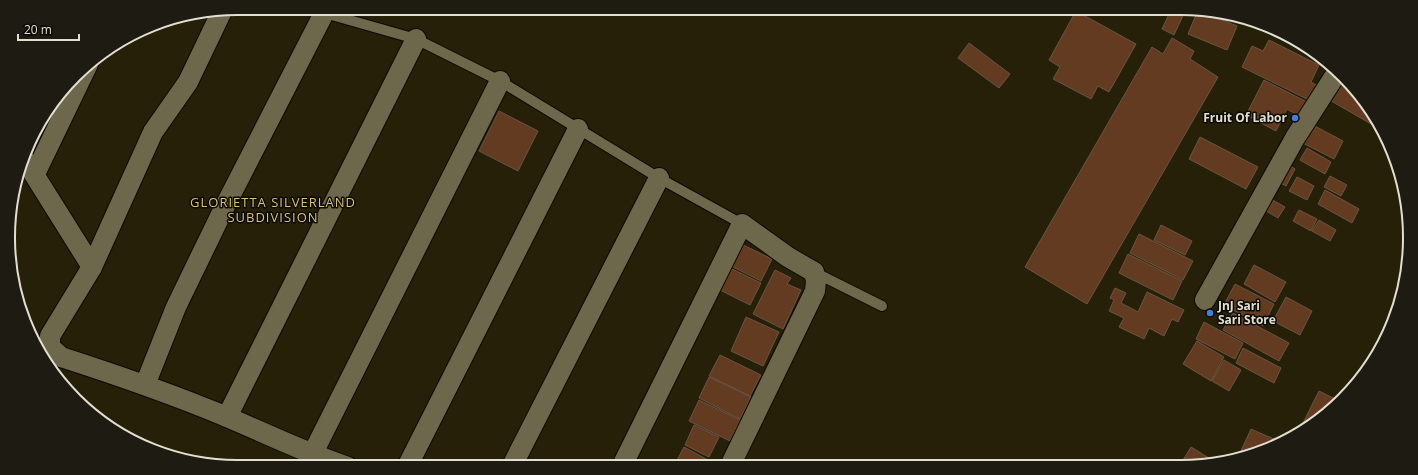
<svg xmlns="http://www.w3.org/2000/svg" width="1418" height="475" font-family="'Open Sans',sans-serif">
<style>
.building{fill:#623b21;stroke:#6c5444}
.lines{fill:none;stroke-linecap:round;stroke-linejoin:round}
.lane-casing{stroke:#0e0900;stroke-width:12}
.street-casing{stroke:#0e0900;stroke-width:22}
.lane{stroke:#6d674c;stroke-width:10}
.street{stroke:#6d674c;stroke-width:20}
.shop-dot{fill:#3f7fe0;stroke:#0c0a02;stroke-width:1.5}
.labels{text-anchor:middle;stroke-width:3;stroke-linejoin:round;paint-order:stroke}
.poi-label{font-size:12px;font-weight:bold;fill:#e2dfd0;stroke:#0c0a02;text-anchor:end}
.neighbourhood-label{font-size:13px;letter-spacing:1px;fill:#dac276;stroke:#0c0a02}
.rim{fill:none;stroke:#e2dfd0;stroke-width:2}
</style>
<rect width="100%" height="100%" fill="#252007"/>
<!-- building -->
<g class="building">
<path d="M1172,8L1186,9L1174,35L1162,29Z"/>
<path d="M1198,10L1237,26L1227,50L1188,34Z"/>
<path d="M1076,11L1136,44L1109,92L1098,86L1091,99L1053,79L1060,67L1049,60Z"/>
<path d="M1172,38L1194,51L1190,59L1218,77L1087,304L1025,267L1152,47L1163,54Z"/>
<path d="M1269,40L1319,65L1311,82L1318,86L1311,101L1242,67L1252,46L1263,51Z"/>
<path d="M969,43L1010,74L999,88L958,58Z"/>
<path d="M1264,80L1309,103L1301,117L1287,109L1276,131L1246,115Z"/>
<path d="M1336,81L1347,86L1376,119L1373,125L1326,98Z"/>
<path d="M499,111L538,131L518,171L479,151Z"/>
<path d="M1309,123L1343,141L1334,159L1299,141Z"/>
<path d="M1200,137L1258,167L1246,189L1189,159Z"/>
<path d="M1307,148L1331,162L1325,174L1300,160Z"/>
<path d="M1284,162L1295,169L1286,186L1275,180Z"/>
<path d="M1330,176L1347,185L1341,196L1324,187Z"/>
<path d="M1297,177L1314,186L1307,200L1289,191Z"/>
<path d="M1325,190L1359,209L1352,223L1318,204Z"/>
<path d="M1267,197L1285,207L1278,218L1261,208Z"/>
<path d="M1299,210L1317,219L1311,231L1293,221Z"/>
<path d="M1319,220L1336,230L1330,241L1312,231Z"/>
<path d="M1161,225L1192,241L1185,255L1154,240Z"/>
<path d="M1139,234L1193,261L1183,280L1130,253Z"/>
<path d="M737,242L772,259L761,281L727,264Z"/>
<path d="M1128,254L1182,281L1173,300L1119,273Z"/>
<path d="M1254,265L1286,282L1275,302L1244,284Z"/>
<path d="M726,266L761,283L750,305L716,288Z"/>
<path d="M775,270L791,278L787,284L801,290L783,329L753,314Z"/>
<path d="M1235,284L1274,304L1263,326L1224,305Z"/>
<path d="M1115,288L1126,293L1121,303L1138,312L1147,292L1184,310L1178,322L1172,319L1164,336L1149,328L1144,339L1119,327L1124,318L1109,311L1114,300L1110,298Z"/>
<path d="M1286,297L1312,311L1300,335L1273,321Z"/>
<path d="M1233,313L1289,343L1279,361L1223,330Z"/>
<path d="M746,317L779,332L763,366L731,351Z"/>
<path d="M1204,322L1243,343L1235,359L1196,339Z"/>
<path d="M1197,341L1224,357L1211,381L1183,364Z"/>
<path d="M1243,348L1281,368L1274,383L1236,363Z"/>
<path d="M720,355L761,375L750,396L709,376Z"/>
<path d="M1224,360L1241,370L1229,391L1212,381Z"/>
<path d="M709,377L751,397L740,419L699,398Z"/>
<path d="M1319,391L1339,401L1332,410L1302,430L1300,429Z"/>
<path d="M699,400L740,420L730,441L689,421Z"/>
<path d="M694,425L719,437L709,457L685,445Z"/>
<path d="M1251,429L1283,443L1244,455L1240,453Z"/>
<path d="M684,447L708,460L705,466H674Z"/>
<path d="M1191,447L1217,463L1211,465H1180Z"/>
</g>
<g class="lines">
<defs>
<g id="lane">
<path d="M307,8L416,39L500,81L659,178L742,224"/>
<path d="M814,272L882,306"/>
</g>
<g id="street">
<path d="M222,11L188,82L153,132L92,267L50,336V347L61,357C117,375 172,394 227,417C267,434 306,453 348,467"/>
<path d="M25,160L92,267"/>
<path d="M35,174L88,64"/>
<path d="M1205,300L1295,138L1336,74"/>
<path d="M145,385L176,307L225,206L324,13"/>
<path d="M227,417L416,39"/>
<path d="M312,455L500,81"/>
<path d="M512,466L659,178"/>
<path d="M622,466L742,224L788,257L814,272L816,281L815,291L730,466"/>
<path d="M407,467L578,129"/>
</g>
</defs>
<!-- lane casing -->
<use href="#lane" class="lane-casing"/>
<!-- street casing -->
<use href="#street" class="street-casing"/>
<!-- lane -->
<use href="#lane" class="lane"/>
<!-- street -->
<use href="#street" class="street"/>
</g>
<!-- markers -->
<g class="shop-dot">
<circle cx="1295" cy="118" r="4"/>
<circle cx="1210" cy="313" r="4"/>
</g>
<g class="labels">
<!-- poi labels -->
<g class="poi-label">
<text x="1287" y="122">Fruit Of Labor</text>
<text x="1218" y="310" text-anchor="start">JnJ Sari<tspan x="1218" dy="14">Sari Store</tspan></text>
</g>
<!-- neighbourhood labels -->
<g class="neighbourhood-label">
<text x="273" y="207">GLORIETTA SILVERLAND<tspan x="273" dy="15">SUBDIVISION</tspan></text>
</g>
</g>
<!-- crop -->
<path d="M0 0H1418V475H0ZM237 15H1181A222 222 0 0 1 1403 237V238A222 222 0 0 1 1181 460H237A222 222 0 0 1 15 238V237A222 222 0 0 1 237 15Z" fill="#1d1b12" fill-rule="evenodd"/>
<path class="rim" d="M237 15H1181A222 222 0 0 1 1403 237V238A222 222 0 0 1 1181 460H237A222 222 0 0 1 15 238V237A222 222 0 0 1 237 15Z"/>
<!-- scale -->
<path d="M18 34v6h61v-6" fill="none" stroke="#e2dfd0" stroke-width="2"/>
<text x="24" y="34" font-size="12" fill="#e2dfd0" stroke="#0c0a02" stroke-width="3" paint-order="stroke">20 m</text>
</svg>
